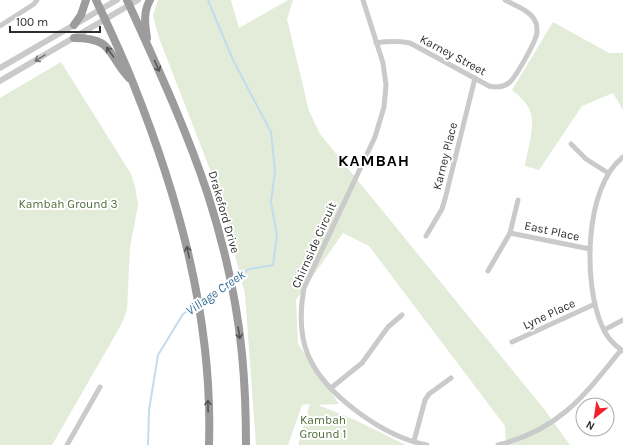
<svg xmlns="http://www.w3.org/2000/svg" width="623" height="445" font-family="Karla,sans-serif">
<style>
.green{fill:#e2ecd8}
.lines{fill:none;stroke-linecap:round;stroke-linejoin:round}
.stream{stroke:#c2dcee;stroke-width:2}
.minor{stroke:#cacaca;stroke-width:5}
.tertiary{stroke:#cacaca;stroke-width:6}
.trunk{stroke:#9c9c9c;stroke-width:8}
.oneway{stroke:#545454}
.oneway2{stroke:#747474}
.labels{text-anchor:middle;stroke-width:4;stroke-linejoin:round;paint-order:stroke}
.street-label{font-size:12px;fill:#2d2d2d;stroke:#fff}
.park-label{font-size:12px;fill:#4e6b37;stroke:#fff}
.water-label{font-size:13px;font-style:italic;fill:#346e95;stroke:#fff}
.district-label{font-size:16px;font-weight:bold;letter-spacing:1px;fill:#000;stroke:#fff}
</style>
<rect width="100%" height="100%" fill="#fff"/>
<!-- green -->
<g class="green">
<path d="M158,0H231L239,28L288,0H293L287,19L309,111L320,134L544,409L570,445H506L505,426L369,246L343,233L296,300L298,344L339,404L318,405L355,420L406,445H298L310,404L302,405L288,445H256L245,294L218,190L159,38L153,15Z"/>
<path d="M553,22L609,53H623V110L613,93L582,106L539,170L525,166C527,152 536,125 530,111C527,102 519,96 512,90Z"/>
<path d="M61,62L131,174L135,186L138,205L130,247L127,310L121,325L52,445H0V98Z"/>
</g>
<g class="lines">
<!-- stream -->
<g class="stream">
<path d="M208,0L233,60L271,132L275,171L271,202L277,235L273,265L249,269L232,280"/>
<path d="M201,301L229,282"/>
<path d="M148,445L149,410L158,355L183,314L196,305"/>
</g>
<!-- minor -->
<g class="minor">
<path d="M363,0L383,63L386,85L384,107L375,137L304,288C300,310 299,333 308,355C325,395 384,437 427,445"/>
<path d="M0,26L34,4L37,0"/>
<path d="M376,43C388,41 398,41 410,43L489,86C497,88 504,87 510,82C517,75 535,43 537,33C537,29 537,24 535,21C531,11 514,5 505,0"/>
<path d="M571,144L586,159L608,173"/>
<path d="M623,157C584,187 583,284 602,326C606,336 614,345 623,351"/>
<path d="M510,233L590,249"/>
<path d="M426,236L442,209L445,199L475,78"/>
<path d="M488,271L510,233L518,200"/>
<path d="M604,330L623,320"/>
<path d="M512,342L595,304"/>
<path d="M331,388L362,363L388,327L402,315"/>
<path d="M414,441L425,400L429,394L451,378"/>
<path d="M67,445L100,387"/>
<path d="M498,445C559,430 584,396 621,350"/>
</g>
<!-- tertiary -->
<g class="tertiary">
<path d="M0,68L117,0"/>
<path d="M0,81L138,0"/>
</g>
<!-- trunk -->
<g class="trunk">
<path d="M96,0C109,28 122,55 133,83C179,198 213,320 209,445"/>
<path d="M127,0C156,64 186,128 208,195C224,245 237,302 242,354C245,385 246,415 246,445"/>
<path d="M74,25L81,15L86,0"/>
<path d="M74,38C114,38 106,53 129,78"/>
<path d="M147,38C145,25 143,12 150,0"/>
</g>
</g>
<!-- one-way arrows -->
<defs><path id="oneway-shaft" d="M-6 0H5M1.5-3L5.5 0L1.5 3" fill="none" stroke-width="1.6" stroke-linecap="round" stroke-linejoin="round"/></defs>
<g class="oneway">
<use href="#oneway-shaft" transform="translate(110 52) rotate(-126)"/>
<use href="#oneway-shaft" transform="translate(157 66) rotate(66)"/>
<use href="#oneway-shaft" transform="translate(188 252) rotate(-102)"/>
<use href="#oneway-shaft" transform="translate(239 333) rotate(81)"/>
<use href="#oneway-shaft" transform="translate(208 406) rotate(-91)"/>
</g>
<use class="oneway2" href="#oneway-shaft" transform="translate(40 58) rotate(149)"/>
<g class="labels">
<!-- street labels -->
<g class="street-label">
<text transform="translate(453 55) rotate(28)" y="4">Karney Street</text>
<text transform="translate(445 156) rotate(-76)" y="4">Karney Place</text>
<text transform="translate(224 212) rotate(74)" y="4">Drakeford Drive</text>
<text transform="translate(552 231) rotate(12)" y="4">East Place</text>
<text transform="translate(314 245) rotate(-66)" y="4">Chirnside Circuit</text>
<text transform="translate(549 314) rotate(-25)" y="4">Lyne Place</text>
</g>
<!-- park labels -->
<g class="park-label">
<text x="68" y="208">Kambah Ground 3</text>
<text x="323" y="424">Kambah<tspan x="323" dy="14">Ground 1</tspan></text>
</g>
<!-- water labels -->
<g class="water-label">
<text transform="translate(215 292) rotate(-35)" y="5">Village Creek</text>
</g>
<!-- district labels -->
<g class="district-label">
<text x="374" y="166">KAMBAH</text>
</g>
</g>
<!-- north arrow -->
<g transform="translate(595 417) rotate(210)"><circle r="19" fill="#ffffff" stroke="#ababab"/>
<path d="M0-3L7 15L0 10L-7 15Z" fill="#f31f2b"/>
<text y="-6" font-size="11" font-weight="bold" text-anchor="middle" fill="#2d2d2d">N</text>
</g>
<!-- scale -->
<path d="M10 26v6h90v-6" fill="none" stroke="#2d2d2d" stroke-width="2"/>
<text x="16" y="26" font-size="12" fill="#2d2d2d" stroke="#ffffff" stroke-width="3" paint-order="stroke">100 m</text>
</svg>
